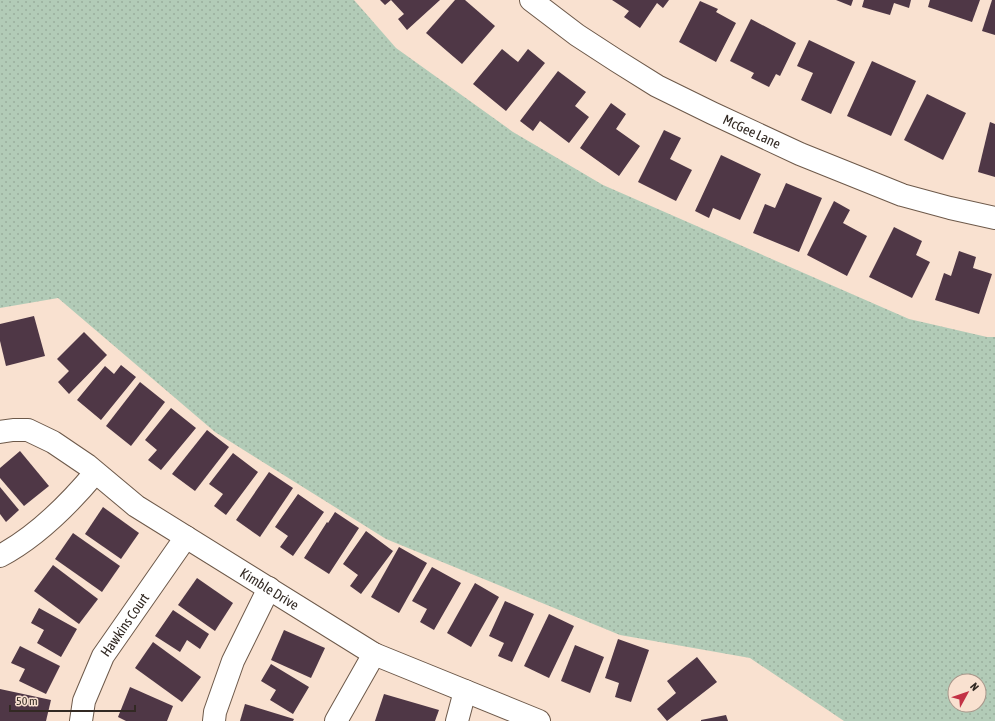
<svg xmlns="http://www.w3.org/2000/svg" width="995" height="721" font-family="'Asap Condensed',sans-serif">
<style>
.grass{fill:url(#grass-dots);fill-rule:evenodd}
.building{fill:#4f3746}
.lines{fill:none;stroke-linecap:round;stroke-linejoin:round}
.minor-casing{stroke:#6d594a;stroke-width:24}
.minor{stroke:#fff;stroke-width:22}
.labels{text-anchor:middle;stroke-width:4;stroke-linejoin:round;paint-order:stroke}
.street-label{font-size:14px;fill:#322923;stroke:#f9e1d0}
</style>
<defs>
<pattern id="grass-dots" width="8" height="8" patternUnits="userSpaceOnUse"><rect width="8" height="8" fill="#b2cbb7"/><path d="M2 2h.1M6 6h.1" fill="none" stroke="#9aae9d" stroke-width="1.8" stroke-linecap="round"/></pattern>
</defs>
<rect width="100%" height="100%" fill="#f9e1d0"/>
<!-- grass -->
<path class="grass" d="M0,0H354L396,48L513,132L603,185L909,319L987,337H995V721H844L750,658L620,635L386,539L215,432L58,298L0,308ZM955,681H979V705H955Z"/>
<!-- building -->
<g class="building">
<path d="M380,0H440L407,30L398,19L404,14L391,0L385,5Z"/>
<path d="M455,0H465L495,26L462,64L426,33Z"/>
<path d="M612,0H669L663,8L657,3L640,28L624,17L629,11Z"/>
<path d="M836,0H853L851,6Z"/>
<path d="M864,0H911L909,8L894,3L890,15L862,7Z"/>
<path d="M930,0H980L972,22L928,7Z"/>
<path d="M992,0H995V35L982,31Z"/>
<path d="M700,1L718,9L716,12L736,23L716,62L679,42Z"/>
<path d="M751,19L796,43L780,76L776,74L769,87L751,78L754,73L730,61Z"/>
<path d="M809,40L855,62L831,114L801,100L813,73L797,66Z"/>
<path d="M502,49L518,62L528,49L545,63L506,111L473,84Z"/>
<path d="M872,61L916,81L891,136L847,116Z"/>
<path d="M558,71L586,92L575,106L589,117L569,143L540,121L533,131L520,121Z"/>
<path d="M927,94L966,113L943,160L904,140Z"/>
<path d="M611,103L626,114L616,129L640,146L619,176L580,148Z"/>
<path d="M990,122L995,124V177L978,172Z"/>
<path d="M664,130L681,138L670,159L692,170L676,201L638,182Z"/>
<path d="M721,155L761,174L740,220L713,208L709,218L695,211Z"/>
<path d="M786,183L822,198L799,252L753,233L765,204L775,208Z"/>
<path d="M834,201L850,210L843,223L867,236L847,276L807,255Z"/>
<path d="M894,227L922,241L916,255L930,262L912,298L869,277Z"/>
<path d="M959,251L976,257L973,268L992,274L979,314L935,300L944,273L951,276Z"/>
<path d="M34,316L45,356L6,366L0,341V324Z"/>
<path d="M84,332L107,355L69,394L58,382L69,371L57,359Z"/>
<path d="M121,365L136,377L101,420L77,400L105,366L114,374Z"/>
<path d="M140,382L165,402L131,446L106,426Z"/>
<path d="M171,408L196,428L161,470L148,460L157,450L145,440Z"/>
<path d="M207,430L229,447L195,491L172,474Z"/>
<path d="M20,451L49,486L24,506L0,478V468Z"/>
<path d="M233,453L258,472L226,515L214,506L223,494L209,484Z"/>
<path d="M269,472L293,488L260,537L236,520Z"/>
<path d="M0,487L19,510L6,522L0,514Z"/>
<path d="M298,494L324,512L293,556L280,547L288,536L275,527Z"/>
<path d="M103,507L139,533L121,559L85,534Z"/>
<path d="M335,512L359,528L329,574L304,558L327,522L328,523Z"/>
<path d="M366,531L393,551L361,594L350,586L358,575L343,564Z"/>
<path d="M73,533L120,566L102,592L55,559Z"/>
<path d="M399,547L427,563L399,613L371,597Z"/>
<path d="M53,565L98,599L79,624L34,591Z"/>
<path d="M432,567L461,583L434,630L420,622L427,609L412,601Z"/>
<path d="M197,578L233,603L215,631L178,605Z"/>
<path d="M475,583L499,597L471,647L447,633Z"/>
<path d="M505,601L534,614L512,662L498,656L504,643L489,636Z"/>
<path d="M39,608L77,629L61,657L37,643L44,630L31,623Z"/>
<path d="M173,610L209,634L200,649L187,640L180,652L155,636Z"/>
<path d="M549,614L574,626L549,678L524,666Z"/>
<path d="M284,630L325,648L311,678L271,660Z"/>
<path d="M618,639L649,650L631,702L615,697L619,683L605,678Z"/>
<path d="M153,642L201,677L182,702L135,668Z"/>
<path d="M575,645L604,657L590,693L561,681Z"/>
<path d="M20,646L60,666L46,694L19,681L25,669L11,663Z"/>
<path d="M697,657L717,682L667,721L657,709L676,693L667,681Z"/>
<path d="M271,664L309,687L293,714L270,700L276,690L261,681Z"/>
<path d="M130,687L173,706L167,721H126L118,717Z"/>
<path d="M0,689L51,700L46,721H0Z"/>
<path d="M384,694L439,710L435,721H375Z"/>
<path d="M245,704L294,719L293,721H240Z"/>
<path d="M726,715L728,721H701V720Z"/>
</g>
<g class="lines">
<defs>
<g id="minor">
<path id="s1" d="M531,0L577,35L617,61L657,86L712,113L800,154L902,195L950,208L995,218"/>
<path id="s2" d="M0,432L13,430H28L53,442L87,465L136,506L374,654L539,721"/>
<path d="M0,556C36,537 69,504 95,473"/>
<path id="s3" d="M81,721L84,701L103,656L186,537"/>
<path d="M214,721L215,712L233,661L269,588"/>
<path d="M336,721L374,654"/>
<path d="M457,721L465,691"/>
</g>
</defs>
<!-- minor casing -->
<use href="#minor" class="minor-casing"/>
<!-- minor -->
<use href="#minor" class="minor"/>
</g>
<g class="labels">
<!-- street labels -->
<g class="street-label">
<text dy="5" stroke="none"><textPath href="#s1" startOffset="258">McGee Lane</textPath></text>
<text dy="5" stroke="none"><textPath href="#s2" startOffset="318">Kimble Drive</textPath></text>
<text dy="5" stroke="none"><textPath href="#s3" startOffset="107">Hawkins Court</textPath></text>
</g>
</g>
<!-- north arrow -->
<g transform="translate(967 693) rotate(50)"><circle r="19" fill="#f9e1d0" stroke="#a9978b"/>
<path d="M0-3L7 15L0 10L-7 15Z" fill="#c33245"/>
<text y="-6" font-size="11" font-weight="bold" text-anchor="middle" fill="#322923">N</text>
</g>
<!-- scale -->
<path d="M10 705v6h125v-6" fill="none" stroke="#322923" stroke-width="2"/>
<text x="16" y="705" font-size="12" fill="#322923" stroke="#f9e1d0" stroke-width="3" paint-order="stroke">50 m</text>
</svg>
